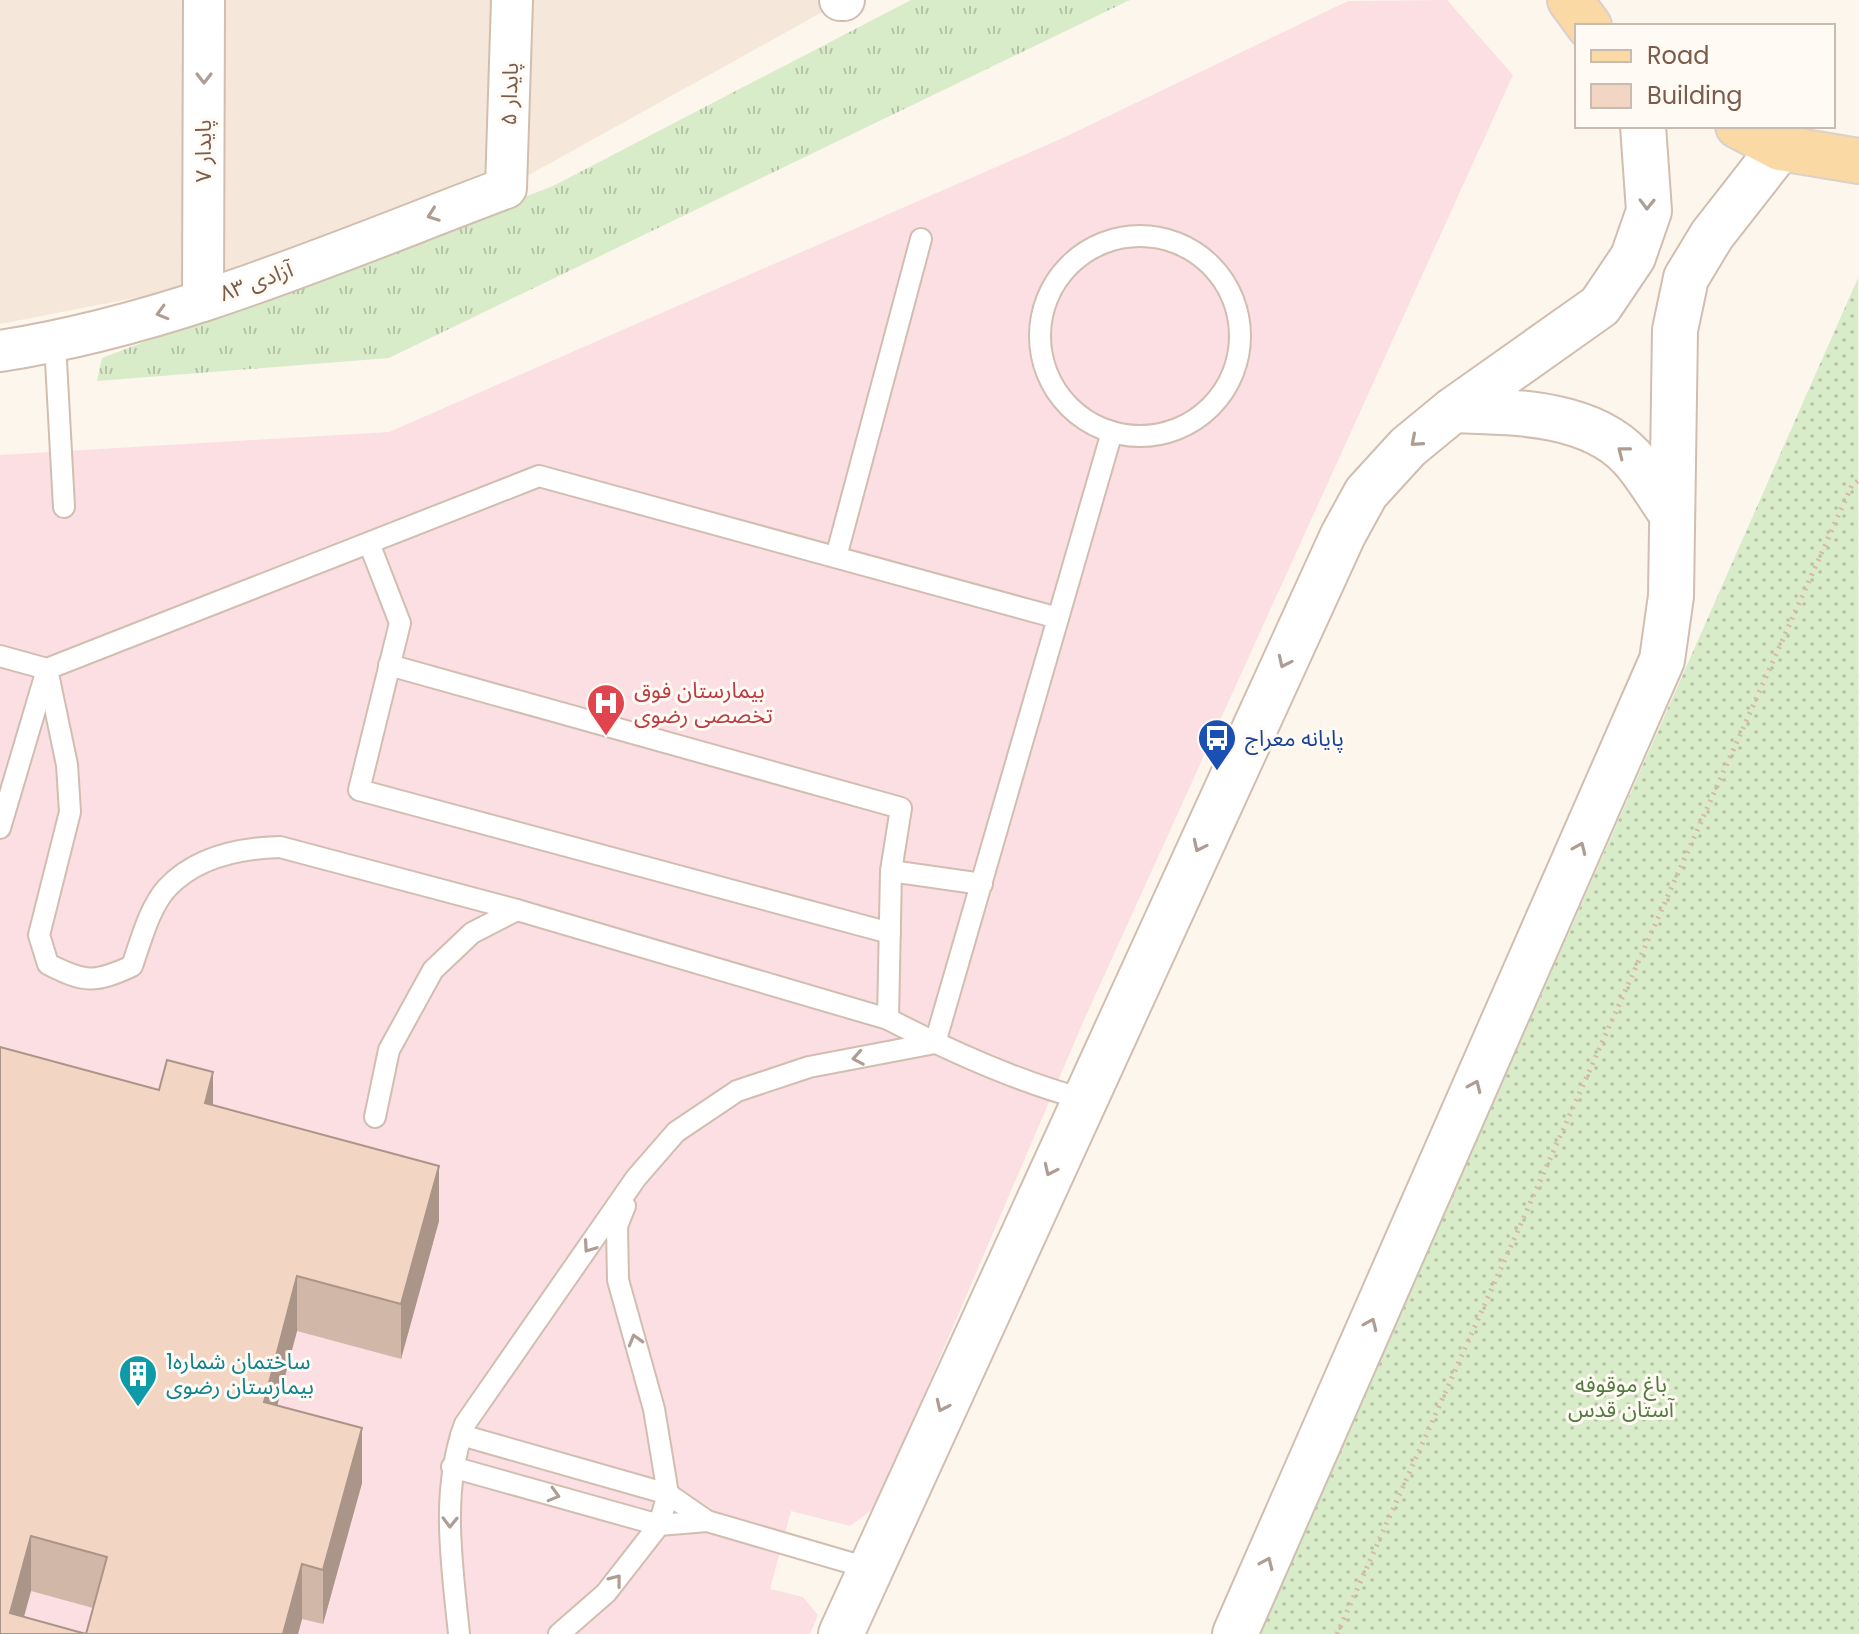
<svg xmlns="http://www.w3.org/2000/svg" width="1859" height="1634" font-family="Poppins,'Noto Sans Arabic',sans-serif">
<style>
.residential{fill:#f5e8da}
.medical{fill:#fbdfe3}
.grass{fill:url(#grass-tufts)}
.garden{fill:url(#garden-dots)}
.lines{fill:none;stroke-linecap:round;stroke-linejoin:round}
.service-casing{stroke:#d1beb0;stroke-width:24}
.minor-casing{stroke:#d1beb0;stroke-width:44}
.tertiary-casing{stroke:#d1beb0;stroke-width:48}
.primary-casing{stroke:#dad1cd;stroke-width:48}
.path{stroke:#d9b8a5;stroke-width:5;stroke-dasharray:2 6;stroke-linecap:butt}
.service{stroke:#fff;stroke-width:20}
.minor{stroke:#fff;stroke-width:40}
.tertiary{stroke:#fff;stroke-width:44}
.primary{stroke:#fbd9a5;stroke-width:44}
.wall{fill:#d1b7a8;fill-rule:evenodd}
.shaded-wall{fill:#aa9588}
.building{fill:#f3d5c3;stroke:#aa9588;stroke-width:2;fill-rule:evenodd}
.oneway{stroke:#af9d94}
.labels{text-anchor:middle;stroke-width:6;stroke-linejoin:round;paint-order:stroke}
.street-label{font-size:22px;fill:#7a5c4d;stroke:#fffaf3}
.health-label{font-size:22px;fill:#be3a42;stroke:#fffaf3;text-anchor:start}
.transit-label{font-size:22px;fill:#164399;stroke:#fffaf3;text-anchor:start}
.culture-label{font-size:22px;fill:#0d838f;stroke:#fffaf3;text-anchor:start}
.park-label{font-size:22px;fill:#537a41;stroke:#fffaf3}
</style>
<defs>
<pattern id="grass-tufts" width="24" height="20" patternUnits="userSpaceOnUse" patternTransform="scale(2)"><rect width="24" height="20" fill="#d8ecc9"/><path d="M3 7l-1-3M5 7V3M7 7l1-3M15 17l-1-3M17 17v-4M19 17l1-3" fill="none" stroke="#b4c2a5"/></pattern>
<pattern id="garden-dots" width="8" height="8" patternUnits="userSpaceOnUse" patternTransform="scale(2)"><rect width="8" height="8" fill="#d8ecc9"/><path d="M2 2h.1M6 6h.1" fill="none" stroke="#b4c2a5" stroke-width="1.8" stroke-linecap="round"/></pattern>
</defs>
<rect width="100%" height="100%" fill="#fdf6ec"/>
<!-- residential -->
<path class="residential" d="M0,0H844L399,247L0,324Z"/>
<!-- medical -->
<path class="medical" d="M1447,0L1513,75L1084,1020L876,1507L850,1526L791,1511L770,1589L803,1597L818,1615L810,1634H0V455L389,432L1065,137L1348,1Z"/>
<!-- grass -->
<path class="grass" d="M911,0H1130L389,358L97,381L102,358L553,186Z"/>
<!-- garden -->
<path class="garden" d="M1858,278L1859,1634H1259Z"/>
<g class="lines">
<defs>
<g id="service">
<circle cx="1140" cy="336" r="100"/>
<path d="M55,343L64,507"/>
<path d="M369,543L400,623L359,790L890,933"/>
<path d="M836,557L921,239"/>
<path d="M0,656L47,669L539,476L1058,618"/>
<path d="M389,665L901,808L891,871"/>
<path d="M47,669L67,765L70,812L39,935L48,964C85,983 95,983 132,966C141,941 149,908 167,888C196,857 241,848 280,847L517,910L888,1019C950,1051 1016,1081 1083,1099"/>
<path d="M0,828L46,673"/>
<path d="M888,1019L891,871L982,884"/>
<path d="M375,1117L389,1050L433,970L472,933L517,910"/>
<path d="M452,1467L659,1525L707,1521L668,1494L461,1435"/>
<path d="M707,1521L868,1568"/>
<path d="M459,1634C452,1564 440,1492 465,1424L636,1178L676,1132L737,1091L809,1067L935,1043L1112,432"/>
<path d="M559,1634L606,1593L659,1525L668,1494L654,1409L618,1280L617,1226L625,1206"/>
</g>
<g id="minor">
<path d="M840,0H844"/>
<path d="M203,301L204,0"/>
<path d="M0,351C175,324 341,250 506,188L512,0"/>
</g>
<g id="tertiary">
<path d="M1453,410C1510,412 1588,411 1631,457C1646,473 1658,495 1671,513"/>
<path d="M841,1634L1343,535L1366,493L1408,447L1453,410L1600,306L1633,257L1649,211L1643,126"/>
<path d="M1235,1634L1662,660L1671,596L1675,330L1686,278L1712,235L1780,148"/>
</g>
<g id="primary">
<path d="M1570,0L1589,26"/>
<path d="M1738,126L1780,148L1859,161"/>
</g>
</defs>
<!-- service casing -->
<use href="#service" class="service-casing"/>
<!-- minor casing -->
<use href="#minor" class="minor-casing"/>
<!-- tertiary casing -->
<use href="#tertiary" class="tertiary-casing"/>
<!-- primary casing -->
<use href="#primary" class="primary-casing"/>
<!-- path -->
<path class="path" d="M1337,1634L1852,485L1859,480"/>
<!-- service -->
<use href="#service" class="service"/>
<!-- minor -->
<use href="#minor" class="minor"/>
<!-- tertiary -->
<use href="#tertiary" class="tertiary"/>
<!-- primary -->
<use href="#primary" class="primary"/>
</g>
<!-- wall -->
<path class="wall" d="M0,1047L213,1105L439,1221L401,1359L297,1331L277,1405L362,1483L323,1624L302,1619L298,1634H0ZM31,1591L93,1608L86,1634L24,1617Z"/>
<!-- shaded-wall -->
<g class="shaded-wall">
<path d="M213,1072V1127L205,1103Z"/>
<path d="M439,1166V1221L401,1359V1304Z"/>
<path d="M297,1276V1331L264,1456V1402Z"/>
<path d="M362,1428V1483L323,1624V1570Z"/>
<path d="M31,1536V1591L19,1634L10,1613Z"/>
<path d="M302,1564V1619L298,1634H283Z"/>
</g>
<!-- building -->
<path class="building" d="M0,1047L159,1090L167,1060L213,1072L205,1103L439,1166L401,1304L297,1276L264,1402L362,1428L323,1570L302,1564L283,1634H0ZM31,1536L107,1557L86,1634L10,1613Z"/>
<!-- one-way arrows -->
<defs><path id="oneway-chevron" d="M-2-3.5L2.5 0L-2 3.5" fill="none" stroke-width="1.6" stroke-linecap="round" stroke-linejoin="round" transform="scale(2)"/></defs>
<g class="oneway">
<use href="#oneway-chevron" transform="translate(204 78) rotate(90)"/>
<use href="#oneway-chevron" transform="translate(1647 204) rotate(91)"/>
<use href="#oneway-chevron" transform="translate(433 215) rotate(160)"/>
<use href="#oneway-chevron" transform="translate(162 313) rotate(164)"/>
<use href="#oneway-chevron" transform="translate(1416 441) rotate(139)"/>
<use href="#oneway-chevron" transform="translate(1623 452) rotate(-142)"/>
<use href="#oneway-chevron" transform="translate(1284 662) rotate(115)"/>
<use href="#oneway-chevron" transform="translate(1199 846) rotate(115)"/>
<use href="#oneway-chevron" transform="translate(1580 848) rotate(-66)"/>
<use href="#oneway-chevron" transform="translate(858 1058) rotate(170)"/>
<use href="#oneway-chevron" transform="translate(1475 1086) rotate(-66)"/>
<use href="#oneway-chevron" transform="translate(1050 1170) rotate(115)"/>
<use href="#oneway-chevron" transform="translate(589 1247) rotate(125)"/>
<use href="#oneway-chevron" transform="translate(1371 1324) rotate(-66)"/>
<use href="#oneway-chevron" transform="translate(635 1340) rotate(-106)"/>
<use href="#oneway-chevron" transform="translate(942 1406) rotate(115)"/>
<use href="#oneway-chevron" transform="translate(554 1495) rotate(16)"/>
<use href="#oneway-chevron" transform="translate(450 1522) rotate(91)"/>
<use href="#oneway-chevron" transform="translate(1267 1563) rotate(-66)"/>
<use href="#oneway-chevron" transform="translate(616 1580) rotate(-52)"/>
</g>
<!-- icons -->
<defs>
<symbol id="hospital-pin" viewBox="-11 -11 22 30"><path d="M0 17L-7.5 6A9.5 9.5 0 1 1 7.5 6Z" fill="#e0444e" stroke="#fffaf3"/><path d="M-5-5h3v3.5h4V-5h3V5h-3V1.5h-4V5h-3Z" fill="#fff"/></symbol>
<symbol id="bus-pin" viewBox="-11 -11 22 30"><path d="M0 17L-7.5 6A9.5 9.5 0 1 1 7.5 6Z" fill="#1a4fb4" stroke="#fffaf3"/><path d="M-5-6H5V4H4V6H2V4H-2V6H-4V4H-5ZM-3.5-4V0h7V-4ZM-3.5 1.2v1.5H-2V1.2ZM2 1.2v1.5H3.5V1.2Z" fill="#fff"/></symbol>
<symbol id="building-pin" viewBox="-11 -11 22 30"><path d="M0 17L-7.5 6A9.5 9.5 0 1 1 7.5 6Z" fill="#0f9aa8" stroke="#fffaf3"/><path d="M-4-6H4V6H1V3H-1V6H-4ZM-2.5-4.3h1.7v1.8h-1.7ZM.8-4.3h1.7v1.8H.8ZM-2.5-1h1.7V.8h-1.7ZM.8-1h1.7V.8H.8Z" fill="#fff"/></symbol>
</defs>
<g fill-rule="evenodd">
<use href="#hospital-pin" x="584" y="681" width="44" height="60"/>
<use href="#bus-pin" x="1195" y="716" width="44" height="60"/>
<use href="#building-pin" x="116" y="1352" width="44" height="60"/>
</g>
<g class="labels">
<!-- street labels -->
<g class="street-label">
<text transform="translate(509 94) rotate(-88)" y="8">پایدار ۵</text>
<text transform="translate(203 151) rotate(-90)" y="8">پایدار ۷</text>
<text transform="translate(256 281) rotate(-20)" y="8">آزادی ۸۳</text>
</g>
<!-- health labels -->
<g class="health-label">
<text x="634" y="698">بیمارستان فوق<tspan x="634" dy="25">تخصصی رضوی</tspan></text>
</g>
<!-- transit labels -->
<g class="transit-label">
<text x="1245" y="746">پایانه معراج</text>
</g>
<!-- culture labels -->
<g class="culture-label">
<text x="166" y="1369">ساختمان شماره1<tspan x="166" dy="25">بیمارستان رضوی</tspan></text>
</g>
<!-- park labels -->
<g class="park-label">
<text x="1621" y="1392">باغ موقوفه<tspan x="1621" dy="25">آستان قدس</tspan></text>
</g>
</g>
<!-- legend -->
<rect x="1575" y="24" width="260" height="104" fill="#fffaf3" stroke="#cabbb1" stroke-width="2"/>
<rect x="1591" y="50" width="40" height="12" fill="#fbd9a5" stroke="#cabbb1" stroke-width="2"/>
<text x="1647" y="64" font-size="24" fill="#7a5c4d">Road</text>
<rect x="1591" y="84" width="40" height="24" fill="#f3d5c3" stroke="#cabbb1" stroke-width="2"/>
<text x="1647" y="104" font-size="24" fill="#7a5c4d">Building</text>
</svg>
